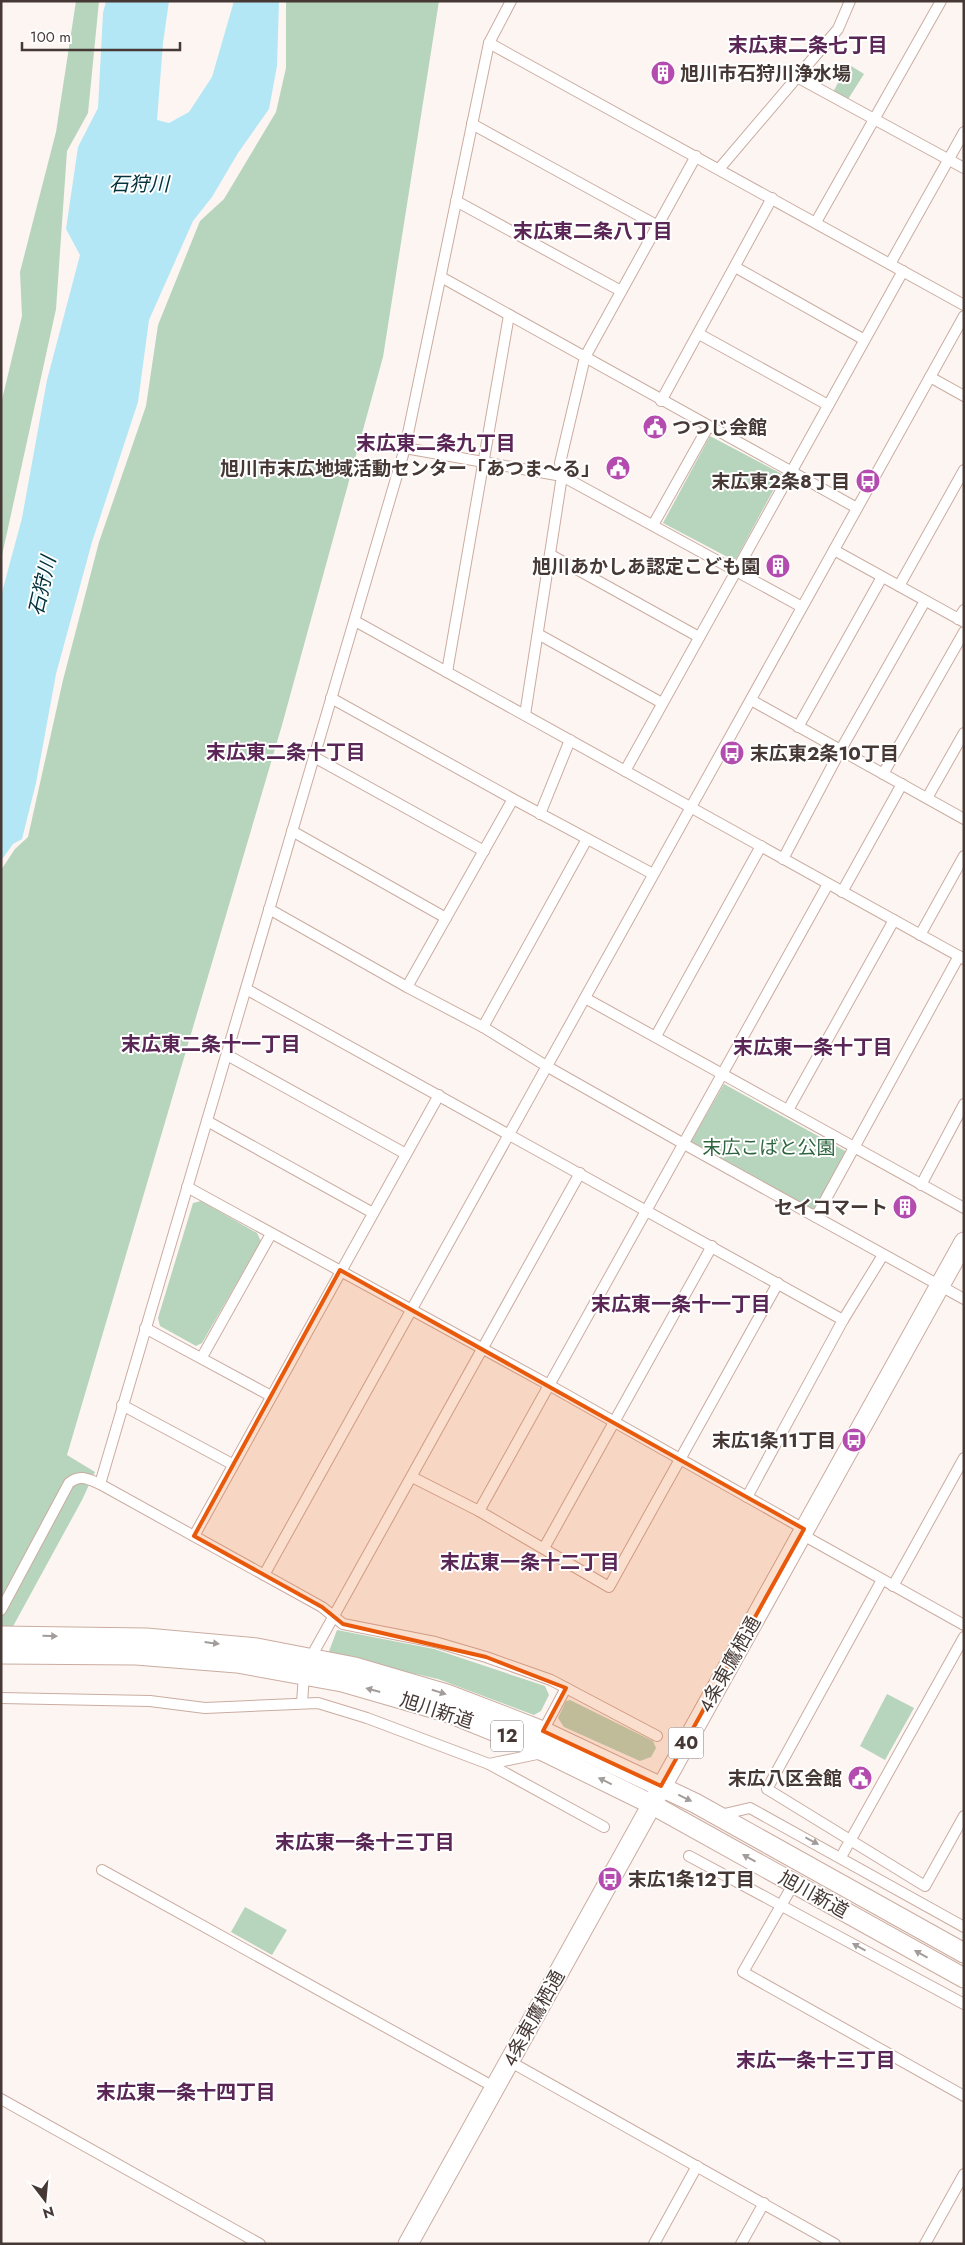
<svg xmlns="http://www.w3.org/2000/svg" width="965" height="2245" font-family="Jost,'Noto Sans JP',sans-serif">
<style>
.green{fill:#b7d4bd}
.water{fill:#b3e7f6}
.lines{fill:none;stroke-linecap:round;stroke-linejoin:round}
.street-casing{stroke:#cbaca0;stroke-width:12}
.highway-casing{stroke:#cbaca0;stroke-width:21}
.street{stroke:#fff;stroke-width:10}
.highway{stroke:#fff;stroke-width:19}
.oneway{fill:#a29c9a}
.marked{fill:#e8590c;fill-opacity:0.2;stroke:#e8590c;stroke-width:4;stroke-linejoin:round}
.labels{text-anchor:middle;stroke-width:4;stroke-linejoin:round;paint-order:stroke}
.shield{fill:#fff;stroke:#7e7472;stroke-width:1}
.shield-label{font-size:18px;font-weight:bold;fill:#463935}
.poi-label{font-size:19px;font-weight:bold;fill:#463935;stroke:#fff;text-anchor:end}
.park-label{font-size:19px;fill:#2d653e;stroke:#fff}
.street-label{font-size:19px;fill:#463935;stroke:#fff}
.neighbourhood-label{font-size:20px;font-weight:bold;fill:#592656;stroke:#fff}
.water-label{font-size:20px;font-style:italic;fill:#00323c;stroke:#fff}
</style>
<rect width="100%" height="100%" fill="#fcf5f2"/>
<!-- green -->
<g class="green">
<path d="M76,1H99L88,113L67,151L56,309L1,560V404L22,316L20,272L56,132Z"/>
<path d="M286,1H439L383,357L282,725L67,1455L95,1472L82,1500L11,1630L1,1629V870L15,849L28,837L63,680L99,542L146,406L158,325L200,221L224,199L276,112L286,68Z"/>
<path d="M848,64L864,74L845,104L831,96Z"/>
<path d="M710,436L782,474L735,561L663,523Z"/>
<path d="M724,1084L847,1152L814,1210L690,1143Z"/>
<path d="M201,1201L257,1233L261,1241L202,1343L196,1346L160,1326L158,1318L193,1203Z"/>
<path d="M337,1630L434,1649L545,1686L549,1695L541,1711L534,1715L438,1679L328,1654Z"/>
<path d="M887,1694L914,1708L885,1760L860,1746Z"/>
<path d="M570,1700L653,1741L656,1748L651,1757L640,1761L564,1727L558,1718L566,1701Z"/>
<path d="M245,1907L287,1930L272,1955L231,1932Z"/>
</g>
<!-- water -->
<path class="water" d="M106,1H169L163,43L157,120L169,123L189,112L212,77L234,1H279L277,66L269,109L238,153L212,197L193,221L149,320L138,402L92,542L56,674L36,783L22,839L13,844L1,861V596L22,518L47,380L80,255L66,229L78,147L98,108L103,13Z"/>
<g class="lines">
<defs>
<g id="street">
<path d="M489,43L964,305"/>
<path d="M797,77L964,168"/>
<path d="M472,124L658,226"/>
<path d="M719,169L838,29L850,1"/>
<path d="M456,201L621,291"/>
<path d="M816,222L941,1"/>
<path d="M890,264L964,132"/>
<path d="M735,267L863,339"/>
<path d="M441,277L857,508"/>
<path d="M699,334L828,405"/>
<path d="M930,377L964,396"/>
<path d="M661,401L772,198"/>
<path d="M405,448L562,476L802,607"/>
<path d="M653,525L708,427"/>
<path d="M834,550L964,622"/>
<path d="M551,555L699,637"/>
<path d="M899,586L964,470"/>
<path d="M958,619L964,610"/>
<path d="M355,621L964,959"/>
<path d="M538,634L662,703"/>
<path d="M447,672L509,315"/>
<path d="M331,698L513,799L653,874"/>
<path d="M751,700L964,819"/>
<path d="M525,715L562,476L560,463L585,357L696,156"/>
<path d="M798,727L882,577"/>
<path d="M314,757L484,851"/>
<path d="M625,771L903,271"/>
<path d="M883,774L964,632"/>
<path d="M927,798L964,733"/>
<path d="M540,814L570,740"/>
<path d="M292,831L446,918"/>
<path d="M783,859L840,751L925,601"/>
<path d="M842,892L902,784"/>
<path d="M269,909L407,987L483,1027L548,1067L684,1144L964,1299"/>
<path d="M920,935L964,856"/>
<path d="M407,987L513,799"/>
<path d="M246,989L843,1320"/>
<path d="M585,998L964,1208"/>
<path d="M483,1027L587,839"/>
<path d="M656,1036L761,846"/>
<path d="M227,1055L406,1154"/>
<path d="M788,1110L894,920"/>
<path d="M207,1121L373,1213"/>
<path d="M921,1185L964,1104"/>
<path d="M187,1187L549,1385L804,1529"/>
<path d="M816,1217L959,956"/>
<path d="M145,1328L271,1396"/>
<path d="M202,1357L271,1234"/>
<path d="M122,1405L232,1464"/>
<path d="M412,1477L479,1511L609,1587L778,1283"/>
<path d="M100,1484L405,448L489,43L511,1"/>
<path d="M747,1497L843,1320L883,1255"/>
<path d="M479,1511L828,884"/>
<path d="M801,1534L964,1625"/>
<path d="M194,1536L439,1095"/>
<path d="M544,1548L712,1246"/>
<path d="M264,1575L964,316"/>
<path d="M882,1580L767,1789L925,1886L964,1816"/>
<path d="M893,1586L964,1458"/>
<path d="M1,1610L69,1483C80,1474 88,1479 100,1484L322,1607L343,1624L435,1642L486,1657L551,1680L657,1736"/>
<path d="M311,1657L580,1173"/>
<path d="M1,1698L150,1701L205,1708L318,1703L367,1718L489,1764L604,1827"/>
<path d="M302,1703L304,1674"/>
<path d="M543,1731L566,1688"/>
<path d="M489,1764L542,1753"/>
<path d="M720,1815L750,1808L964,1927"/>
<path d="M689,1856L964,2004"/>
<path d="M841,1857L964,1637"/>
<path d="M102,1870L494,2087"/>
<path d="M794,1883L743,1972L964,2096"/>
<path d="M509,2061L835,2244"/>
<path d="M1,2099L260,2244"/>
<path d="M654,2244L697,2166"/>
<path d="M741,2244L764,2203"/>
<path d="M925,2244L964,2174"/>
</g>
<g id="highway">
<path d="M1,1636L146,1638L257,1648L355,1667L447,1694L543,1731L695,1803L964,1953"/>
<path d="M1,1654L136,1655L237,1663L342,1682L449,1713L545,1752L651,1804L964,1978"/>
<path d="M408,2244L964,1242"/>
</g>
</defs>
<!-- street casing -->
<use href="#street" class="street-casing"/>
<!-- highway casing -->
<use href="#highway" class="highway-casing"/>
<!-- street -->
<use href="#street" class="street"/>
<!-- highway -->
<use href="#highway" class="highway"/>
</g>
<!-- one-way arrows -->
<defs><path id="oneway-solid" d="M-6-.8H1V-3.2L6.5 0L1 3.2V.8H-6Z" transform="scale(1.25)"/></defs>
<g class="oneway">
<use href="#oneway-solid" transform="translate(50 1636) rotate(1)"/>
<use href="#oneway-solid" transform="translate(212 1643) rotate(7)"/>
<use href="#oneway-solid" transform="translate(373 1690) rotate(-165)"/>
<use href="#oneway-solid" transform="translate(439 1692) rotate(17)"/>
<use href="#oneway-solid" transform="translate(605 1781) rotate(-154)"/>
<use href="#oneway-solid" transform="translate(685 1798) rotate(26)"/>
<use href="#oneway-solid" transform="translate(812 1841) rotate(28)"/>
<use href="#oneway-solid" transform="translate(749 1858) rotate(-151)"/>
<use href="#oneway-solid" transform="translate(859 1947) rotate(-151)"/>
<use href="#oneway-solid" transform="translate(921 1954) rotate(-151)"/>
</g>
<!-- marked area -->
<path class="marked" d="M340,1270L804,1529L661,1786L543,1731L566,1688L486,1657L343,1624L322,1607L194,1536Z"/>
<!-- icons -->
<defs>
<symbol id="building-disc" viewBox="-11 -11 22 22"><circle r="9.5" fill="#b44cb0" stroke="#fff"/><path d="M-4-6H4V6H1V3H-1V6H-4ZM-2.5-4.3h1.7v1.8h-1.7ZM.8-4.3h1.7v1.8H.8ZM-2.5-1h1.7V.8h-1.7ZM.8-1h1.7V.8H.8Z" fill="#fff"/></symbol>
<symbol id="civic-disc" viewBox="-11 -11 22 22"><circle r="9.5" fill="#b44cb0" stroke="#fff"/><path d="M-.6-6.5H3V-4.5H.6V-3L4-1V1h2V6H-6V1h2V-1L-.6-3ZM-1.2 2.5V6h2.4V2.5Z" fill="#fff"/></symbol>
<symbol id="bus-disc" viewBox="-11 -11 22 22"><circle r="9.5" fill="#b44cb0" stroke="#fff"/><path d="M-5-6H5V4H4V6H2V4H-2V6H-4V4H-5ZM-3.5-4V0h7V-4ZM-3.5 1.2v1.5H-2V1.2ZM2 1.2v1.5H3.5V1.2Z" fill="#fff"/></symbol>
</defs>
<g fill-rule="evenodd">
<use href="#building-disc" x="649" y="59" width="28" height="28"/>
<use href="#civic-disc" x="641" y="413" width="28" height="28"/>
<use href="#civic-disc" x="604" y="454" width="28" height="28"/>
<use href="#bus-disc" x="854" y="467" width="28" height="28"/>
<use href="#building-disc" x="764" y="552" width="28" height="28"/>
<use href="#bus-disc" x="718" y="739" width="28" height="28"/>
<use href="#building-disc" x="891" y="1193" width="28" height="28"/>
<use href="#bus-disc" x="840" y="1426" width="28" height="28"/>
<use href="#civic-disc" x="846" y="1764" width="28" height="28"/>
<use href="#bus-disc" x="596" y="1865" width="28" height="28"/>
</g>
<g class="labels">
<!-- shield labels -->
<g class="shield">
<rect x="491" y="1720.5" width="32" height="31" rx="4"/>
<rect x="668.5" y="1727.5" width="35" height="31" rx="4"/>
</g>
<g class="shield-label">
<text x="507" y="1742">12</text>
<text x="686" y="1749">40</text>
</g>
<!-- poi labels -->
<g class="poi-label">
<text x="680" y="80" text-anchor="start">旭川市石狩川浄水場</text>
<text x="672" y="434" text-anchor="start">つつじ会館</text>
<text x="600" y="475">旭川市末広地域活動センター「あつま〜る」</text>
<text x="850" y="488">末広東2条8丁目</text>
<text x="760" y="573">旭川あかしあ認定こども園</text>
<text x="750" y="760" text-anchor="start">末広東2条10丁目</text>
<text x="888" y="1214">セイコマート</text>
<text x="836" y="1447">末広1条11丁目</text>
<text x="842" y="1785">末広八区会館</text>
<text x="628" y="1886" text-anchor="start">末広1条12丁目</text>
</g>
<!-- park labels -->
<g class="park-label">
<text x="769" y="1154">末広こばと公園</text>
</g>
<!-- street labels -->
<g class="street-label">
<text transform="translate(729 1664) rotate(-61)" y="7">4条東鷹栖通</text>
<text transform="translate(437 1710) rotate(18)" y="7">旭川新道</text>
<text transform="translate(814 1894) rotate(29)" y="7">旭川新道</text>
<text transform="translate(533 2018) rotate(-61)" y="7">4条東鷹栖通</text>
</g>
<!-- neighbourhood labels -->
<g class="neighbourhood-label">
<text x="808" y="52">末広東二条七丁目</text>
<text x="593" y="238">末広東二条八丁目</text>
<text x="436" y="450">末広東二条九丁目</text>
<text x="286" y="759">末広東二条十丁目</text>
<text x="211" y="1051">末広東二条十一丁目</text>
<text x="813" y="1054">末広東一条十丁目</text>
<text x="681" y="1311">末広東一条十一丁目</text>
<text x="530" y="1569">末広東一条十二丁目</text>
<text x="365" y="1849">末広東一条十三丁目</text>
<text x="816" y="2067">末広一条十三丁目</text>
<text x="186" y="2099">末広東一条十四丁目</text>
</g>
<!-- water labels -->
<g class="water-label">
<text x="139" y="191">石狩川</text>
<text transform="translate(42 586) rotate(-77)" y="7">石狩川</text>
</g>
</g>
<!-- border -->
<rect width="965" height="2245" fill="none" stroke="#463935" stroke-width="5"/>
<!-- north arrow -->
<g transform="translate(45 2200) rotate(164)" stroke="#ffffff" stroke-width="4" paint-order="stroke">
<path d="M0-4L9 19L0 12L-9 19Z" fill="#463935"/>
<text y="-8" font-size="14" font-weight="bold" text-anchor="middle" fill="#463935">N</text>
</g>
<!-- scale -->
<path d="M22 42v8h158v-8" fill="none" stroke="#463935" stroke-width="2.5"/>
<text x="30" y="42" font-size="15" fill="#463935" stroke="#ffffff" stroke-width="4" paint-order="stroke">100 m</text>
</svg>
